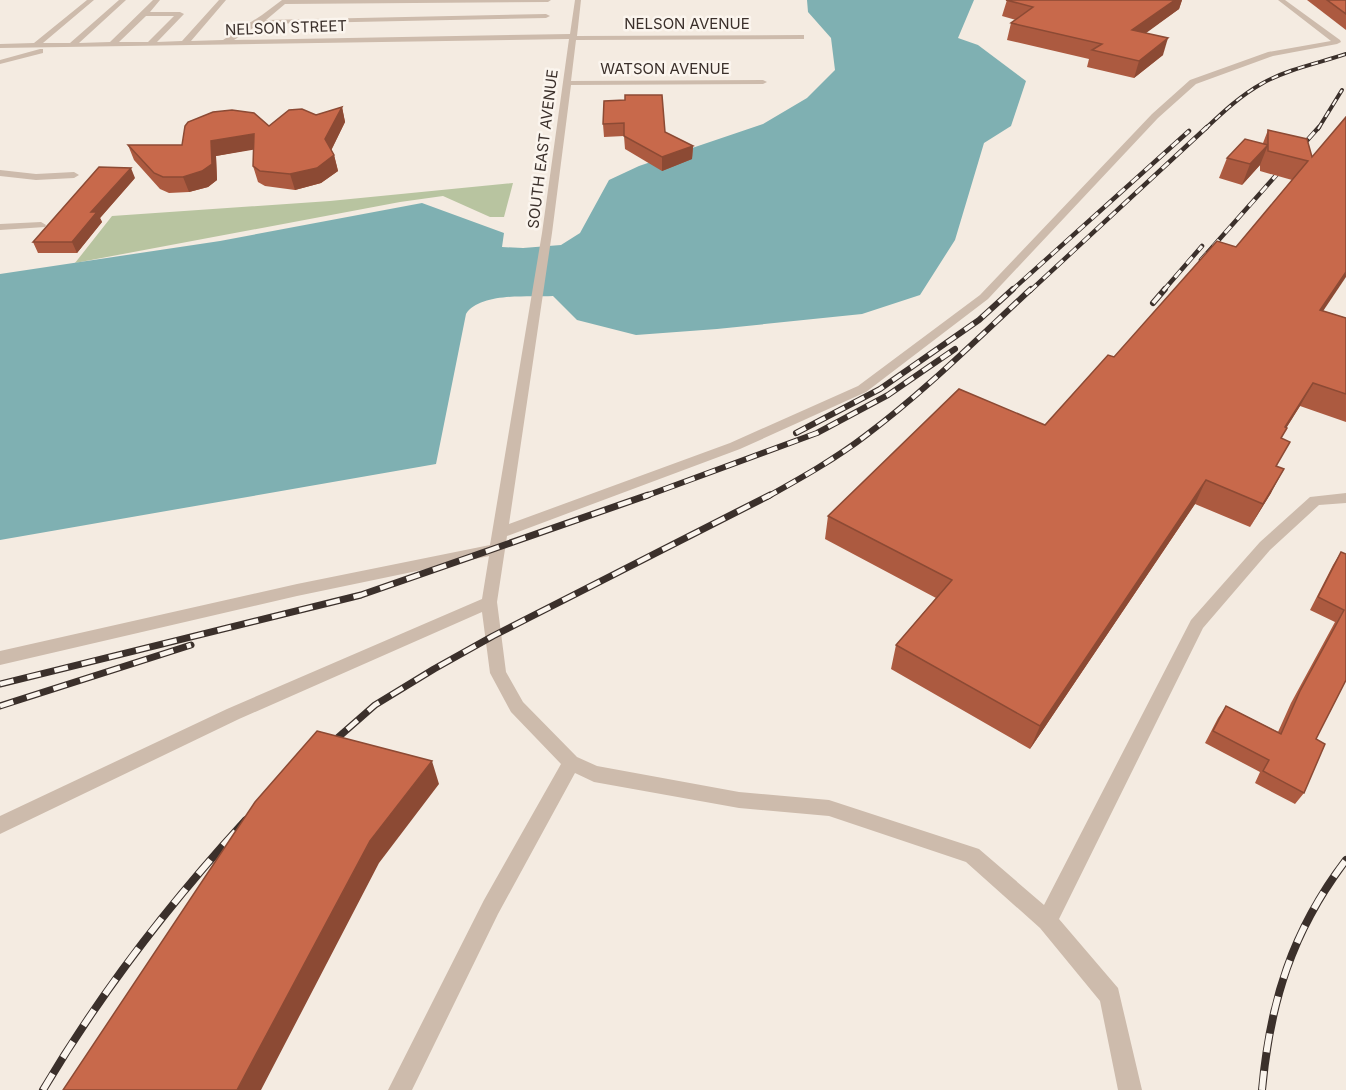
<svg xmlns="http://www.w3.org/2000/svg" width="1346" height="1090" font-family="Inter,sans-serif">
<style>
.green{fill:#b8c4a0}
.water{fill:#7fb0b2}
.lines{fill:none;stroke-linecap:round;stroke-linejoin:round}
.minor{fill:#cdbbac;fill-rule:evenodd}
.rail-far4-casing{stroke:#3b302b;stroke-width:4}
.rail-far3-casing{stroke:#3b302b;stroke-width:4.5}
.rail-far2-casing{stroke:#3b302b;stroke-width:6}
.rail-far1-casing{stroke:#3b302b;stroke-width:7}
.rail-casing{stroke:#3b302b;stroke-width:8}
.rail-far4{stroke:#fbf5ee;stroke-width:2;stroke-dasharray:7;stroke-linecap:butt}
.rail-far3{stroke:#fbf5ee;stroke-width:3;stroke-dasharray:9;stroke-linecap:butt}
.rail-far2{stroke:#fbf5ee;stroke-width:4;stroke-dasharray:11;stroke-linecap:butt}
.rail-far1{stroke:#fbf5ee;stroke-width:4.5;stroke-dasharray:14;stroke-linecap:butt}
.rail{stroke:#fbf5ee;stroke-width:6;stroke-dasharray:19;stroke-linecap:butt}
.wall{fill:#ac5a40}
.shaded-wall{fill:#8c4a34}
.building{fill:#c8694b;stroke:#8c4a34;stroke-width:1.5}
.labels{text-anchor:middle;stroke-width:5;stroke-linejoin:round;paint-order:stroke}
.far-street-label{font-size:15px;fill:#3b302b;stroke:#fbf5ee}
</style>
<rect width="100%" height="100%" fill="#f4ebe1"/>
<!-- green -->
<path class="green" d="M513,183L504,217H490L443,196L400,202L75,263L112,216L330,201Z"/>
<!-- water -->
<path class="water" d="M807,0H974L958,38L978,45L1026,81L1011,126L984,143L955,240L920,295L862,314L717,329L636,335L577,320L553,296C529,297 480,292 466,314L436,464L0,540V274L220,241L422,203L504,233L502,247L523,248L561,245L580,233L609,180L639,166L763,124L807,98L835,70L831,38L808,12Z"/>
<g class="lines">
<!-- minor -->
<g class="minor">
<path d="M87,0H94L43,43H70L119,0H126L79,43L110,42L153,0H160L150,12H180L184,14L157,42L182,41L219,0H226L191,41L223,40L262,15L282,0H551L548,2L285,4L266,20L546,14L550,16L546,18L259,24L234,40L570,34L575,0H581L577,36L804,35V39H801L576,40L571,81L763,80L767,82L763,84L571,85L552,233L509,524L730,443L858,386L980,295L1152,114L1190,80L1268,52L1331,41L1278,0H1285L1340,40L1341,42L1337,44L1273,56L1196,84L1158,118L988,299L866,392L740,449L507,536L497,602L506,672L523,702L577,757L597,766L739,792L829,800L979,849L1044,905L1191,620L1260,542L1310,497L1346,493V503L1319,505L1270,550L1203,628L1059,919L1118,988L1142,1090H1118L1100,1001L1040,928L966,862L829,816L739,808L594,782L575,773L498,914L412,1090H388L484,900L561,764L511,712L490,673L482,612L239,719L0,834V816L227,709L482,599L489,556L297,596L0,665V651L297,584L490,545L542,233L569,39L0,48V44L34,43ZM146,16H174L148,42H119Z"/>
<path d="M40,49H43V53L0,64V60Z"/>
<path d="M0,170L36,174L74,172L79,175L74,178L36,180L0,176Z"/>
<path d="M41,222L46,225L45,227L0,230V224Z"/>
</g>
<defs>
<g id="rail-far4">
<path d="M1205,129C1223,112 1241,95 1263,83C1288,69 1319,63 1346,54"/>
<path d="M1318,129L1342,90"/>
</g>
<g id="rail-far3">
<path d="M1201,260L1319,127"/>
<path d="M1011,291L1189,131"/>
<path d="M1030,291L1207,127"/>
<path d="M1163,291L1202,246"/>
</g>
<g id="rail-far2">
<path d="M1153,303L1165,289"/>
<path d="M796,433L880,389L979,320L1013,289"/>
<path d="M643,497L817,433L888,395L955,349"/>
<path d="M767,497C801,478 835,459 865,436C924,392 977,339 1031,289"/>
</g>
<g id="rail-far1">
<path d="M0,684L361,595L648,495"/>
<path d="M0,706L191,645"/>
<path d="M326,748L375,705L434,669L493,636L770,495"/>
</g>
<g id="rail">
<path d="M43,1090C101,992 169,904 246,820"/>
<path d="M1262,1090C1270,1002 1292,931 1346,860"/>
</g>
</defs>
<!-- rail-far4 casing -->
<use href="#rail-far4" class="rail-far4-casing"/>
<!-- rail-far3 casing -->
<use href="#rail-far3" class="rail-far3-casing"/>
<!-- rail-far2 casing -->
<use href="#rail-far2" class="rail-far2-casing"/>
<!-- rail-far1 casing -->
<use href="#rail-far1" class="rail-far1-casing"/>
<!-- rail casing -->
<use href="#rail" class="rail-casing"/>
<!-- rail-far4 -->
<use href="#rail-far4" class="rail-far4"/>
<!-- rail-far3 -->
<use href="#rail-far3" class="rail-far3"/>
<!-- rail-far2 -->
<use href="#rail-far2" class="rail-far2"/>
<!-- rail-far1 -->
<use href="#rail-far1" class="rail-far1"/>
<!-- rail -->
<use href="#rail" class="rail"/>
</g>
<!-- wall -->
<g class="wall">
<path d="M1007,0H1182L1179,9L1145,33L1163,55L1134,78L1087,67L1089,59L1007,40L1011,23L1016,20L1002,16Z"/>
<path d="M1307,0H1346V30Z"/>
<path d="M604,101L693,146L692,159L662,171L625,149L624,136L604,137L603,124Z"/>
<path d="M342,107L345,122L331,150L334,155L338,171L321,183L295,190L265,186L258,182L253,166V149L216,156L217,180L208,187L189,192L169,193L160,189L134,160L128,145H182L316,115Z"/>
<path d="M1268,130L1307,139L1323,311L1346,318V422L1300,406L1286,428L1281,438L1277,466L1271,493L1250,527L1195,504L1030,749L891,669L896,645L936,598L825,539L828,516L1045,425L1114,357L1236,247L1292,180L1260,171V165L1242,185L1219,178L1227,158L1263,143Z"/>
<path d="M135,178L100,218L102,222L77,253H38L33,242Z"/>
<path d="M1341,552L1346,680L1316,739L1304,793L1295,804L1255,783L1260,772L1205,743L1218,718L1226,706L1278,732L1291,703L1335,622L1310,610L1333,565Z"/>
</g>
<!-- shaded-wall -->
<g class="shaded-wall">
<path d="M1175,0H1182L1179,9L1127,47L1132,30Z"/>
<path d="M1168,38L1163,55L1134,78L1139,61Z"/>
<path d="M342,107L345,122L329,155L325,139Z"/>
<path d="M254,134L258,149L216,156L217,180L208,187L189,192L183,177L211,141Z"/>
<path d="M1268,145L1260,165L1242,185L1250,164Z"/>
<path d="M693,146L692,159L662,171V157Z"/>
<path d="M334,155L338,171L321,183L295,190L290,174Z"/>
<path d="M131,168L135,178L100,218L102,222L77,253L72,242L91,212Z"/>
<path d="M1346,272V277L1309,332L1320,310Z"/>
<path d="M1313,383L1300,406L1272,451L1285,427Z"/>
<path d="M1284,469L1271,493L1250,527L1263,504Z"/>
<path d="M1206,480L1195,504L1030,749L1040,726Z"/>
<path d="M432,761L439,784L379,863L261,1090H237L370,841Z"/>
</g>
<!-- building -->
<g class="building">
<path d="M1007,0H1175L1132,30L1168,38L1139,61L1092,50L1102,44L1011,23L1033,7L1006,0Z"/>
<path d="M1327,0H1346V14Z"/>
<path d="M625,95H662L665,132L693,146L662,157L624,136V123L603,124L604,101L625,100Z"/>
<path d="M342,107L325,139L334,155L317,168L290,174L260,171L253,166L254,134L211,141L212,164L202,171L183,177H163L154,173L128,145H182L185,126L188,122L213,112L232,110L254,113L269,126L289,110L302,109L316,115Z"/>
<path d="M1346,117V272L1320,310L1346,318V394L1313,383L1285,427L1287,428L1281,438L1290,442L1276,466L1284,469L1263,504L1206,480L1040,726L896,645L952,580L828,516L959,389L1045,425L1108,355L1114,357L1217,241L1236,247L1308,161L1268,151V145L1250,164L1227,158L1245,139L1268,145V130L1307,139L1312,157Z"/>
<path d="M99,167L131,168L91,212H97L72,242H33Z"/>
<path d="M1341,552L1346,554V680L1316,739L1325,744L1304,793L1263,771L1269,760L1213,731L1226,706L1281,734L1300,691L1344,610L1318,597Z"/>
<path d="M317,731L432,761L370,841L237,1090H63L255,802Z"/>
</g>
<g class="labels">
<!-- far-street labels -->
<g class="far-street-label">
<text x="687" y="29">NELSON AVENUE</text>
<text transform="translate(286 28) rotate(-2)" y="5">NELSON STREET</text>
<text x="665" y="74">WATSON AVENUE</text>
<text transform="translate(543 149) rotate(-83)" y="5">SOUTH EAST AVENUE</text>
</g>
</g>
</svg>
